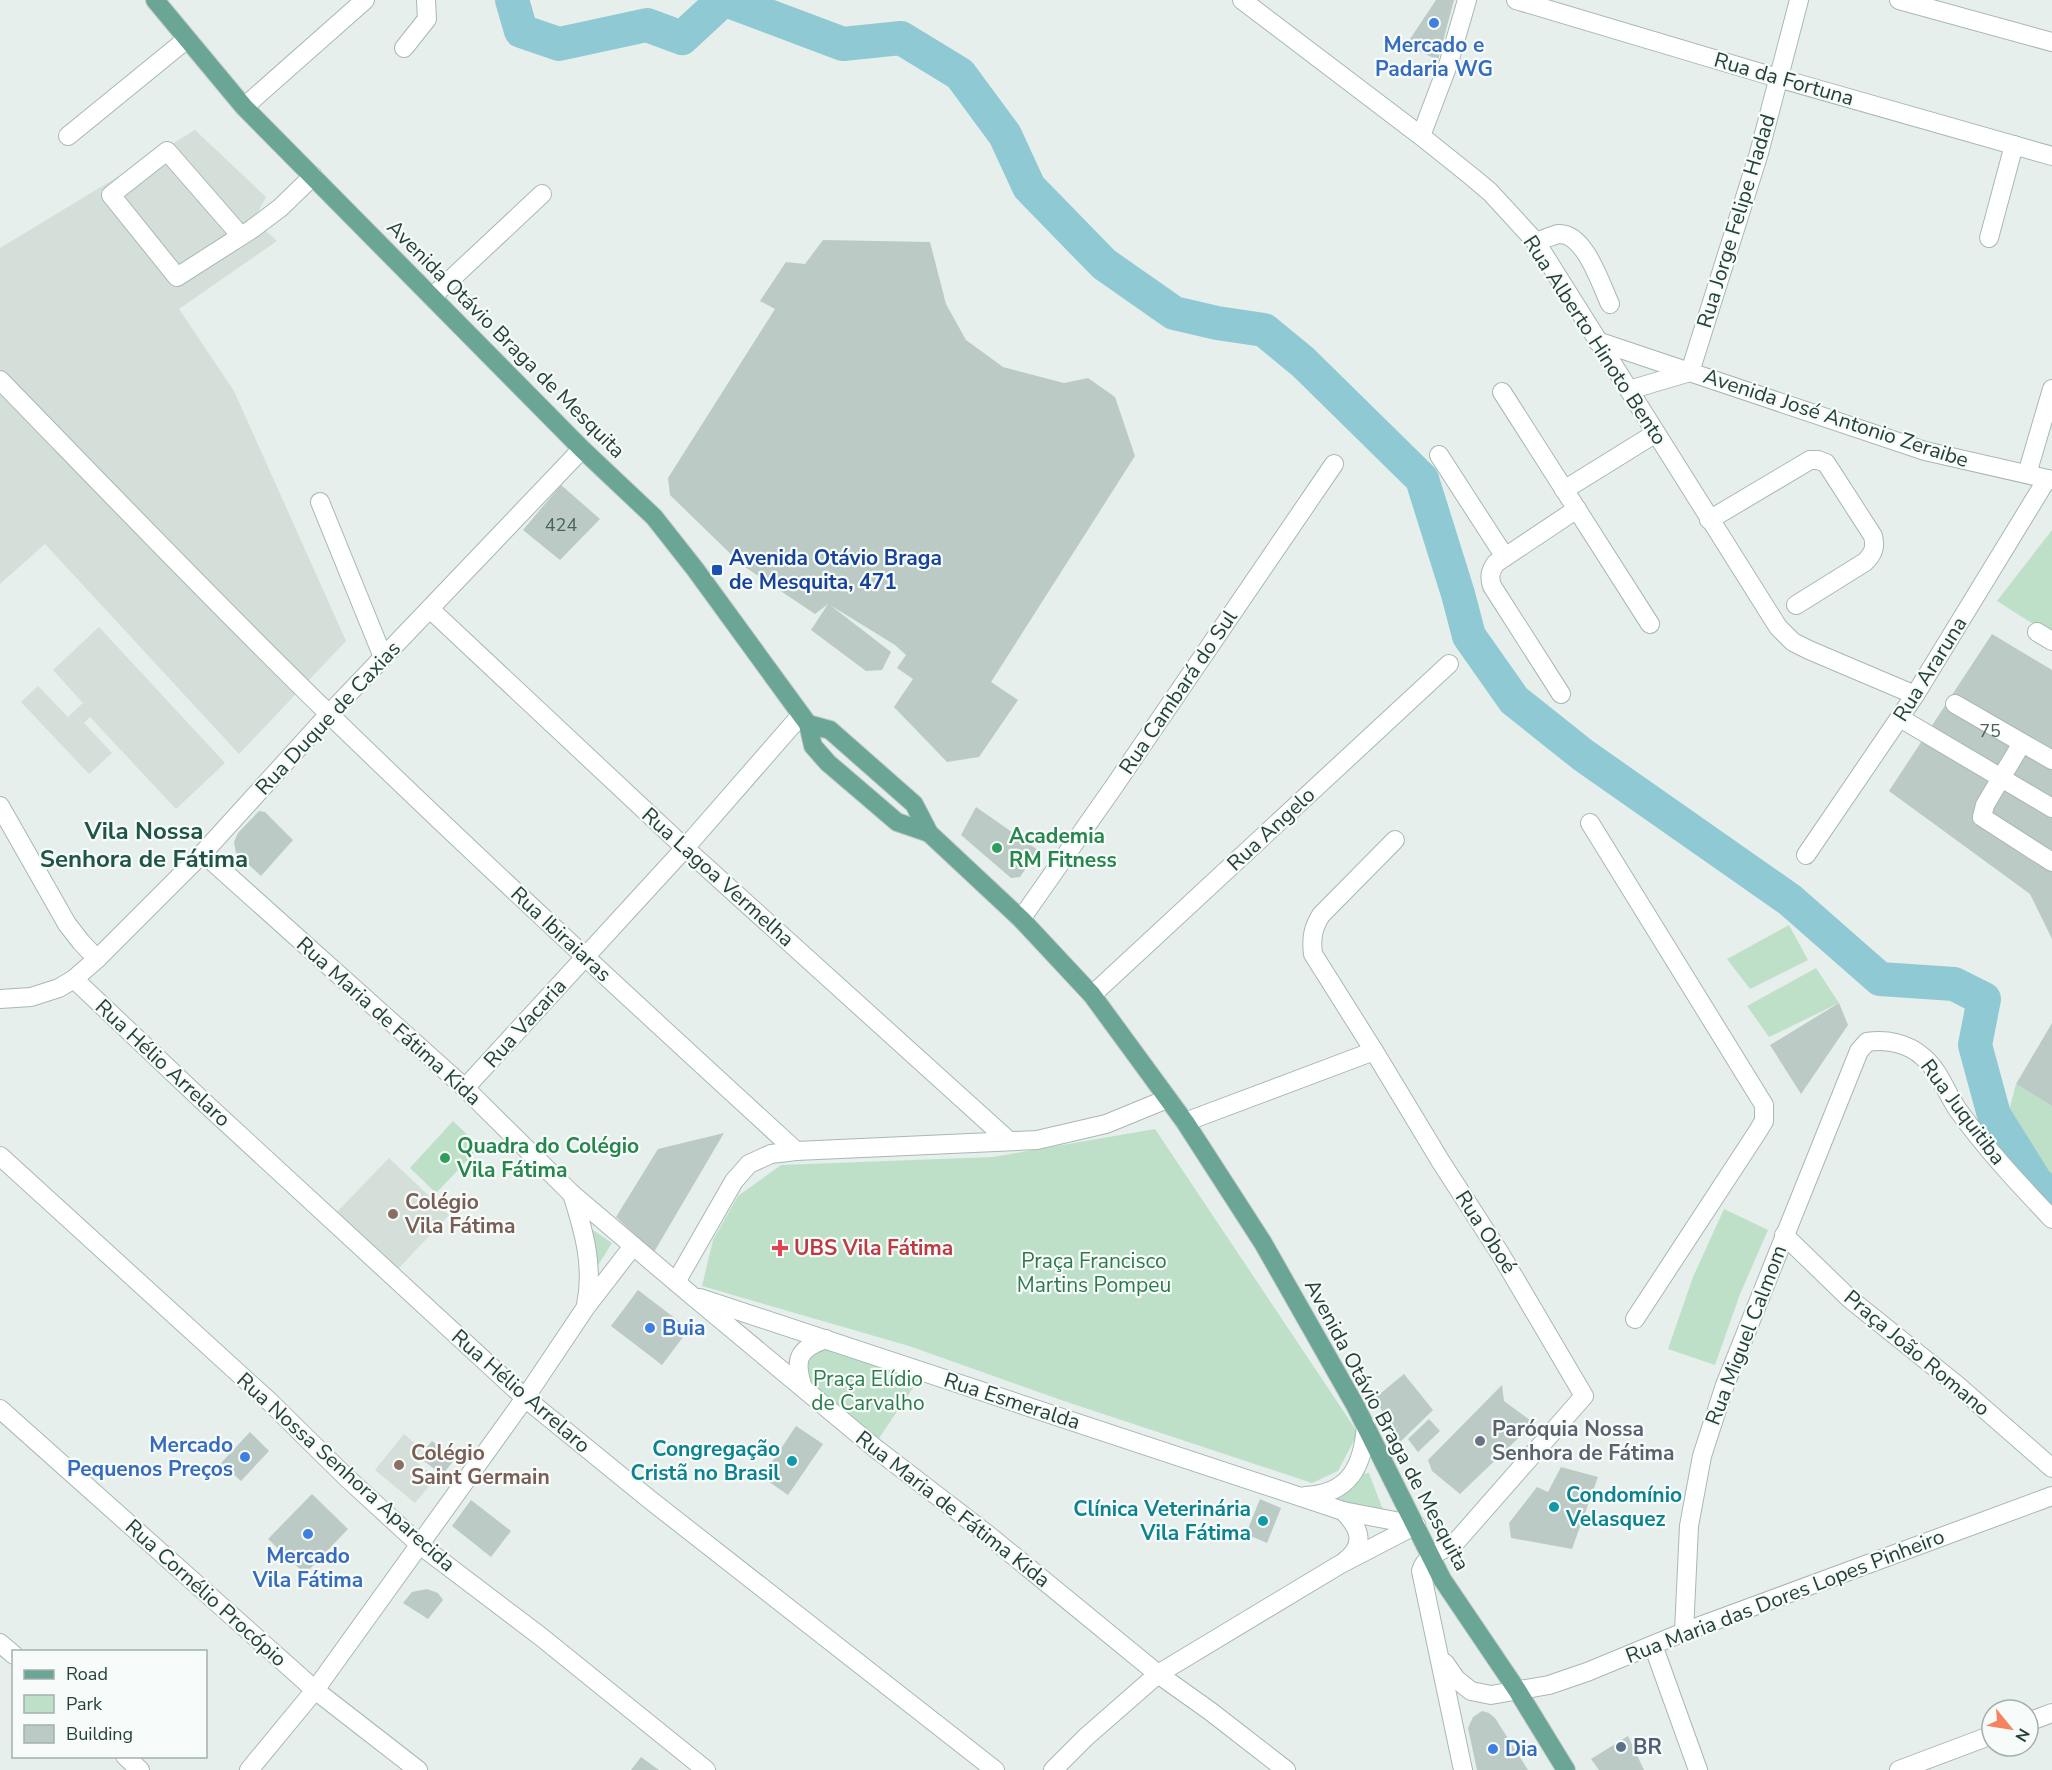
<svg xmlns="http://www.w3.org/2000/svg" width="2052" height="1770" font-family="'Nunito Sans',sans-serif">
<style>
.built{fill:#d4dfda}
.green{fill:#bfe0c8}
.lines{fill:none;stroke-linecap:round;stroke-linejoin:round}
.river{stroke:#8ec9d4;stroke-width:34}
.building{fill:#bbcac4}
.minor-casing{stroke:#a8b8b2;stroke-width:20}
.major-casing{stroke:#c2cac8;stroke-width:20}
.minor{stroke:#fff;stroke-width:18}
.major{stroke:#6aa596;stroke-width:18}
.shop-dot{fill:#3f7fe0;stroke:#f7fbf9;stroke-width:2}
.transit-dot{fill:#1a4fb4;stroke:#f7fbf9;stroke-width:2}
.leisure-dot{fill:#2e9e5b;stroke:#f7fbf9;stroke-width:2}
.education-dot{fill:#8d6e63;stroke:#f7fbf9;stroke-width:2}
.health-dot{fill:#e0444e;stroke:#f7fbf9;stroke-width:2}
.worship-dot{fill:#6b7280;stroke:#f7fbf9;stroke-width:2}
.culture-dot{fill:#0f9aa8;stroke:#f7fbf9;stroke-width:2}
.service-dot{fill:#5c6f8a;stroke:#f7fbf9;stroke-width:2}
.labels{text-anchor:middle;stroke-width:4.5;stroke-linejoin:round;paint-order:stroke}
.number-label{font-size:18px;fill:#4a645c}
.shop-label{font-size:21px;font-weight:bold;fill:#366cbe;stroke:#f7fbf9}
.street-label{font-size:21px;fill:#24423a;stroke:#f7fbf9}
.transit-label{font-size:21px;font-weight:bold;fill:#164399;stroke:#f7fbf9;text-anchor:start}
.leisure-label{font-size:21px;font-weight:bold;fill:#27864d;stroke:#f7fbf9;text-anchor:start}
.education-label{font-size:21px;font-weight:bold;fill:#785e54;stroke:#f7fbf9;text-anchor:start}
.health-label{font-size:21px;font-weight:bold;fill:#be3a42;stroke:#f7fbf9;text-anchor:start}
.park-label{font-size:21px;fill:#2d7a4b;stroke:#f7fbf9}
.worship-label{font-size:21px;font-weight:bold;fill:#5b616d;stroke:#f7fbf9;text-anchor:start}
.culture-label{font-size:21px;font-weight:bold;fill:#0d838f;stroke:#f7fbf9;text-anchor:end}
.service-label{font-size:21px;font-weight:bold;fill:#4e5e75;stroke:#f7fbf9;text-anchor:start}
.quarter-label{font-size:24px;font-weight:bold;fill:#1f5548;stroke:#f7fbf9}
</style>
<rect width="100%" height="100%" fill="#e6efeb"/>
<!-- built -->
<g class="built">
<path d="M195,130L266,197L254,220L277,241L179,309L234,391L346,641L239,754L45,544L0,584V248Z"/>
<path d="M99,627L225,763L176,809L90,717L84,723L112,753L89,774L21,702L38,686L68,717L83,703L53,670Z"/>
<path d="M389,1158L449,1215L397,1270L337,1212Z"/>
<path d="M404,1434L422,1449L414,1460L436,1478L415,1503L375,1470Z"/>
</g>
<!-- green -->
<g class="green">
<path d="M2052,530V636L1997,601Z"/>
<path d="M1789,925L1808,960L1750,989L1727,959Z"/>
<path d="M1816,968L1839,1003L1769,1037L1747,1006Z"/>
<path d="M2016,1084L2052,1106V1202L1997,1157Z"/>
<path d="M453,1121L480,1147L436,1193L410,1168Z"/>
<path d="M1155,1129L1358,1433L1338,1471L1312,1483L1064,1401L909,1346L702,1286L713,1240L738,1196L781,1165L993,1157Z"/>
<path d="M1724,1209L1768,1230L1740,1294L1715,1365L1668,1349L1693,1277Z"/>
<path d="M590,1228L612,1243L592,1275Z"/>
<path d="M825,1344L923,1373L875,1444L800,1372L804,1353Z"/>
<path d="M1369,1473L1383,1510L1330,1500L1362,1474Z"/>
</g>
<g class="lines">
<!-- river -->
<g class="river">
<path d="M512,0L521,31L559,44L647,25L682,38L723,0"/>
<path d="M726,0L843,44L901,38L960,74L1005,135L1029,187L1104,264L1174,313L1217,323L1264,330L1303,362L1422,479L1458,594L1469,636L1514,700L1583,755L1790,900L1880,979L1954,984L1984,999L1975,1045L1994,1115L2037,1184L2052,1193"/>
</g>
</g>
<!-- building -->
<g class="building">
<path d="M1436,0H1454L1438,60L1406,45Z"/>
<path d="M823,240L930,242L946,304L966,340L1003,367L1064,383L1088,378L1115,397L1135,456L991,682L1018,700L979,757L947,762L894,707L913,679L897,668L906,655L895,645L830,605L891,652L882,670L866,671L811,630L828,604L815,614L742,565L670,495L668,478L775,309L760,301L786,262L805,264Z"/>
<path d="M561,485L600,519L560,560L523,530Z"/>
<path d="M1992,634L2052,670V939L2030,894L1889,791Z"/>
<path d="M976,807L1038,850L1020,877L1011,878L961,835Z"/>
<path d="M259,811L265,812L293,840L261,876L236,853L234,842L238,833Z"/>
<path d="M1839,1003L1848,1025L1801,1094L1770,1045Z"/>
<path d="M2052,1023V1106L2016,1084Z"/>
<path d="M724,1133L654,1252L616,1217L658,1149Z"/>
<path d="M638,1290L689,1329L662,1365L611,1326Z"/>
<path d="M1404,1374L1433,1410L1400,1442L1375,1398Z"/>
<path d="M1502,1385L1504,1401L1534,1423L1460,1494L1432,1471L1428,1460Z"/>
<path d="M1429,1419L1440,1431L1418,1452L1408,1439Z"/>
<path d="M796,1426L823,1444L788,1495L762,1477Z"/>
<path d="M250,1432L269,1451L241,1481L221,1463Z"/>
<path d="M432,1441L455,1459L442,1475L419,1457Z"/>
<path d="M1561,1467L1598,1477L1572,1549L1511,1538L1509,1523L1537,1487L1548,1492Z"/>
<path d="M312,1494L348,1529L305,1574L268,1539Z"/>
<path d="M1260,1499L1281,1508L1267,1543L1246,1534Z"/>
<path d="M471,1500L511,1531L491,1557L452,1526Z"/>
<path d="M427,1589L438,1593L443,1600L428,1619L403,1603L412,1592Z"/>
<path d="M1482,1711L1489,1713L1495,1718L1528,1770H1477L1468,1728L1473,1717Z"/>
<path d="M1628,1736L1644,1770H1599L1591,1759Z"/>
<path d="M641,1757L659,1770H631Z"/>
</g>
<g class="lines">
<defs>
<g id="minor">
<path d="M1242,0L1421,136L1471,176L1490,192L1536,242L1778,627L1793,642L1809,650L1915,695"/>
<path d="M1516,0L1778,78L2052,156"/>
<path d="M1899,0L2052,42"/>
<path d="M404,48L427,19L426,0"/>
<path d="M244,107L365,0"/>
<path d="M68,136L187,39"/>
<path d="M1421,136L1449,62L1467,0"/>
<path d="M241,236L167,151L111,195L177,277L252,229L280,208L313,176"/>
<path d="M1989,238L2014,145"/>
<path d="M1536,242C1543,240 1552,235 1559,234C1585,233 1601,285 1610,304"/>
<path d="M432,297L542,194"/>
<path d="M1597,341L1925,451L2052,480"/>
<path d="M1690,372L1759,153L1799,0"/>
<path d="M0,380C109,492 217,605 328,713C481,862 639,1007 796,1151"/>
<path d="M1629,390L1690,372"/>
<path d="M1502,392L1650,624"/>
<path d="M1439,455L1505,557"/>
<path d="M2027,474L2052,389"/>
<path d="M1564,490L1656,433"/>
<path d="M320,502L383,657"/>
<path d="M1709,520L1810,460H1818L1826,463L1873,536C1876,548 1873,554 1865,562L1796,605"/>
<path d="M430,609L685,848L1009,1141"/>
<path d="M2037,632L2052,641"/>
<path d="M1561,694L1492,586C1489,577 1490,571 1496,563L1577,509"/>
<path d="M1955,704L2052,760"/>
<path d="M1900,718L2052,808"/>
<path d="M2022,743L1985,805L1982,817L2052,862"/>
<path d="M0,806L67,924L81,942L97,959"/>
<path d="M1590,823L1764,1105V1121L1758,1131L1635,1319"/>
<path d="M203,853L465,1088L571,1193L690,1294L875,1448L987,1534L1158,1674L1210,1711L1286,1770"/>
<path d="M1806,855L1915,695L2047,479"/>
<path d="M1021,919L1115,785L1334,464"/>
<path d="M74,979L206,1104L525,1398L649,1499L995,1770"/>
<path d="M1092,995L1449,664"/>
<path d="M0,999L31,997L59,988L74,979L97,959L203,853L329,714L582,449"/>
<path d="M1374,1051L1313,954C1311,938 1313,928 1321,915L1395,840"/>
<path d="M465,1088L685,848L801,715"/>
<path d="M1185,1122L1374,1051L1441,1162L1501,1255L1584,1396L1455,1543C1443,1550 1425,1556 1421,1571L1463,1770"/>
<path d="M0,1156L270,1402L346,1477L420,1545L540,1636L706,1770"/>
<path d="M572,1194C584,1231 594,1267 586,1305"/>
<path d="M1784,1235L1850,1299L1957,1385L2052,1468"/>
<path d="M676,1282L734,1181L749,1164L771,1154L796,1151L1037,1140L1106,1124L1167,1099"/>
<path d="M700,1298L1343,1511L1416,1525"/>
<path d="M803,1388C794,1360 797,1349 826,1339"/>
<path d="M0,1409L315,1690L418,1770"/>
<path d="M1305,1496C1350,1494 1363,1466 1366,1425"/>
<path d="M1343,1511C1359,1527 1367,1544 1345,1561"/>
<path d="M1684,1632L1689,1526L1702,1456L1725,1385L1859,1051L1867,1042C1886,1039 1908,1043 1923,1057C1940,1071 1946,1093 1958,1110C1986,1149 2019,1184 2052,1219"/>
<path d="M0,1643L14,1655"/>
<path d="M1653,1645L1698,1770"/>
<path d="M1445,1663L1456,1679L1471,1691L1491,1695L1549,1685L1587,1672L1684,1632L2052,1496"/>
<path d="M2028,1722L2052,1713"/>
<path d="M125,1756L140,1770"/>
<path d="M249,1770L315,1690L525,1398L586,1307L633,1246"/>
<path d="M1053,1770L1086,1737L1158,1674L1339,1565L1416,1525"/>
<path d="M1899,1770L1992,1735"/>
</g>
<g id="major">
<path d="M155,0L244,107L582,449L654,517L695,569L808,724L813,746L828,763L897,822L929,833"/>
<path d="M808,724L830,730L914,804L929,833L1021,919L1092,995L1185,1122L1263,1243L1355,1405L1442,1579L1517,1690L1566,1770"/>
</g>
</defs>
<!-- minor casing -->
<use href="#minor" class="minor-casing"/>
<!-- major casing -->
<use href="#major" class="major-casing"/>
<!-- minor -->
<use href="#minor" class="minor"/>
<!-- major -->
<use href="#major" class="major"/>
</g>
<!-- markers -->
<g class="shop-dot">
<circle cx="1434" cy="23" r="6"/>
<circle cx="650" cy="1328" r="6"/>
<circle cx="245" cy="1457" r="6"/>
<circle cx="308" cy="1534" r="6"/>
<circle cx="1493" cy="1749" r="6"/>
</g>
<rect class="transit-dot" x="711" y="564" width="12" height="12" rx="3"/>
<g class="leisure-dot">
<circle cx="997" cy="848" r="6"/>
<circle cx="445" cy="1158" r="6"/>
</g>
<g class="education-dot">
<circle cx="393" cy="1214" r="6"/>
<circle cx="399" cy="1465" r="6"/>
</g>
<path class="health-dot" d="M777 1239h6v6h6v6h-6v6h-6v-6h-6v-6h6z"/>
<circle class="worship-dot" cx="1480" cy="1441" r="6"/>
<g class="culture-dot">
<circle cx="792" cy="1461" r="6"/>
<circle cx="1554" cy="1507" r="6"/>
<circle cx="1263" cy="1521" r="6"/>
</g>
<circle class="service-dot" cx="1621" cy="1747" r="6"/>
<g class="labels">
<!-- number labels -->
<g class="number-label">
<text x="561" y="531">424</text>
<text x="1990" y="737">75</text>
</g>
<!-- shop labels -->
<g class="shop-label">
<text x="1434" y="52">Mercado e<tspan x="1434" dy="24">Padaria WG</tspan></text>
<text x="662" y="1335" text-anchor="start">Buia</text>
<text x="233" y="1452" text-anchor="end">Mercado<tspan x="233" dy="24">Pequenos Preços</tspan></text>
<text x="308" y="1563">Mercado<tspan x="308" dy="24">Vila Fátima</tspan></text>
<text x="1505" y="1756" text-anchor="start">Dia</text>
</g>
<!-- street labels -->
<g class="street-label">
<text transform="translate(1784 79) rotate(16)" y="7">Rua da Fortuna</text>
<text transform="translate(1736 221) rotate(-73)" y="7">Rua Jorge Felipe Hadad</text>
<text transform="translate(506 339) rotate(45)" y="7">Avenida Otávio Braga de Mesquita</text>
<text transform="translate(1595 340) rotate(57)" y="7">Rua Alberto Hinoto Bento</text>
<text transform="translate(1836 418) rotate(18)" y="7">Avenida José Antonio Zeraibe</text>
<text transform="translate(1930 669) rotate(-58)" y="7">Rua Araruna</text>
<text transform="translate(1178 692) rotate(-56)" y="7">Rua Cambará do Sul</text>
<text transform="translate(328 718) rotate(-47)" y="7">Rua Duque de Caxias</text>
<text transform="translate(1271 829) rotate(-43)" y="7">Rua Angelo</text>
<text transform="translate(718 877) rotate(42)" y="7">Rua Lagoa Vermelha</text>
<text transform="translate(561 934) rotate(43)" y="7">Rua Ibiraiaras</text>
<text transform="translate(389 1021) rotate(42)" y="7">Rua Maria de Fátima Kida</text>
<text transform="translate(525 1023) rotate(-48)" y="7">Rua Vacaria</text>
<text transform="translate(163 1063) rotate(43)" y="7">Rua Hélio Arrelaro</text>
<text transform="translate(1963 1112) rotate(53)" y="7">Rua Juquitiba</text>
<text transform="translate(1486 1232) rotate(57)" y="7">Rua Oboé</text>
<text transform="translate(1746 1335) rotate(-69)" y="7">Rua Miguel Calmom</text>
<text transform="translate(1917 1353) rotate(40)" y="7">Praça João Romano</text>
<text transform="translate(521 1391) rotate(41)" y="7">Rua Hélio Arrelaro</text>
<text transform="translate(1012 1401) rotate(18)" y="7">Rua Esmeralda</text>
<text transform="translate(1387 1425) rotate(62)" y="7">Avenida Otávio Braga de Mesquita</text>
<text transform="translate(346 1472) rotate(42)" y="7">Rua Nossa Senhora Aparecida</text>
<text transform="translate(953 1509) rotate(38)" y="7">Rua Maria de Fátima Kida</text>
<text transform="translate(206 1593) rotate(42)" y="7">Rua Cornélio Procópio</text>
<text transform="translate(1785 1596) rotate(-21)" y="7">Rua Maria das Dores Lopes Pinheiro</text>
</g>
<!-- transit labels -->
<g class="transit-label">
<text x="729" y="565">Avenida Otávio Braga<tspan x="729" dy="24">de Mesquita, 471</tspan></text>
</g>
<!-- leisure labels -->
<g class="leisure-label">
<text x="1009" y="843">Academia<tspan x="1009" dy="24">RM Fitness</tspan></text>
<text x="457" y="1153">Quadra do Colégio<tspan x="457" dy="24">Vila Fátima</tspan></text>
</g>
<!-- education labels -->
<g class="education-label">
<text x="405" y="1209">Colégio<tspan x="405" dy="24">Vila Fátima</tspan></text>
<text x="411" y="1460">Colégio<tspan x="411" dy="24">Saint Germain</tspan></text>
</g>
<!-- health labels -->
<g class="health-label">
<text x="794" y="1255">UBS Vila Fátima</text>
</g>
<!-- park labels -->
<g class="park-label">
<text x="1094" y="1268">Praça Francisco<tspan x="1094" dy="24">Martins Pompeu</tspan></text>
<text x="868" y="1386">Praça Elídio<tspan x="868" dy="24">de Carvalho</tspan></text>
</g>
<!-- worship labels -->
<g class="worship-label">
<text x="1492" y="1436">Paróquia Nossa<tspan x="1492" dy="24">Senhora de Fátima</tspan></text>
</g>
<!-- culture labels -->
<g class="culture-label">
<text x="780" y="1456">Congregação<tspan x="780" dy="24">Cristã no Brasil</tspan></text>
<text x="1566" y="1502" text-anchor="start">Condomínio<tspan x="1566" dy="24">Velasquez</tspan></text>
<text x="1251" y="1516">Clínica Veterinária<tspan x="1251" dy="24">Vila Fátima</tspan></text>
</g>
<!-- service labels -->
<g class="service-label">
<text x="1633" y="1754">BR</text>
</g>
<!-- quarter labels -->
<g class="quarter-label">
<text x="144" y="839">Vila Nossa<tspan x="144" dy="28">Senhora de Fátima</tspan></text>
</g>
</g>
<!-- legend -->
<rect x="12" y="1650" width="195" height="108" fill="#f7fbf9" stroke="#a3b1ad" stroke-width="1.5"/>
<rect x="24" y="1670" width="30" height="9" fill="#6aa596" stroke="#a3b1ad" stroke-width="1.5"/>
<text x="66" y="1680" font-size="18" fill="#24423a">Road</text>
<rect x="24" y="1695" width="30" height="18" fill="#bfe0c8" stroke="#a3b1ad" stroke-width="1.5"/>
<text x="66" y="1710" font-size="18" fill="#24423a">Park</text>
<rect x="24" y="1725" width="30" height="18" fill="#bbcac4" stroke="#a3b1ad" stroke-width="1.5"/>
<text x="66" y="1740" font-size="18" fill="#24423a">Building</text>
<!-- north arrow -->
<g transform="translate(2010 1728) rotate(120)"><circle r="28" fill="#f7fbf9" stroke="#a3b1ad" stroke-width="1.5"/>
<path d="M0-4.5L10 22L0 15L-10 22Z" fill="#f4845f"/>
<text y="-9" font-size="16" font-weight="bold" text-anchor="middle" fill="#24423a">N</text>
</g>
</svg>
